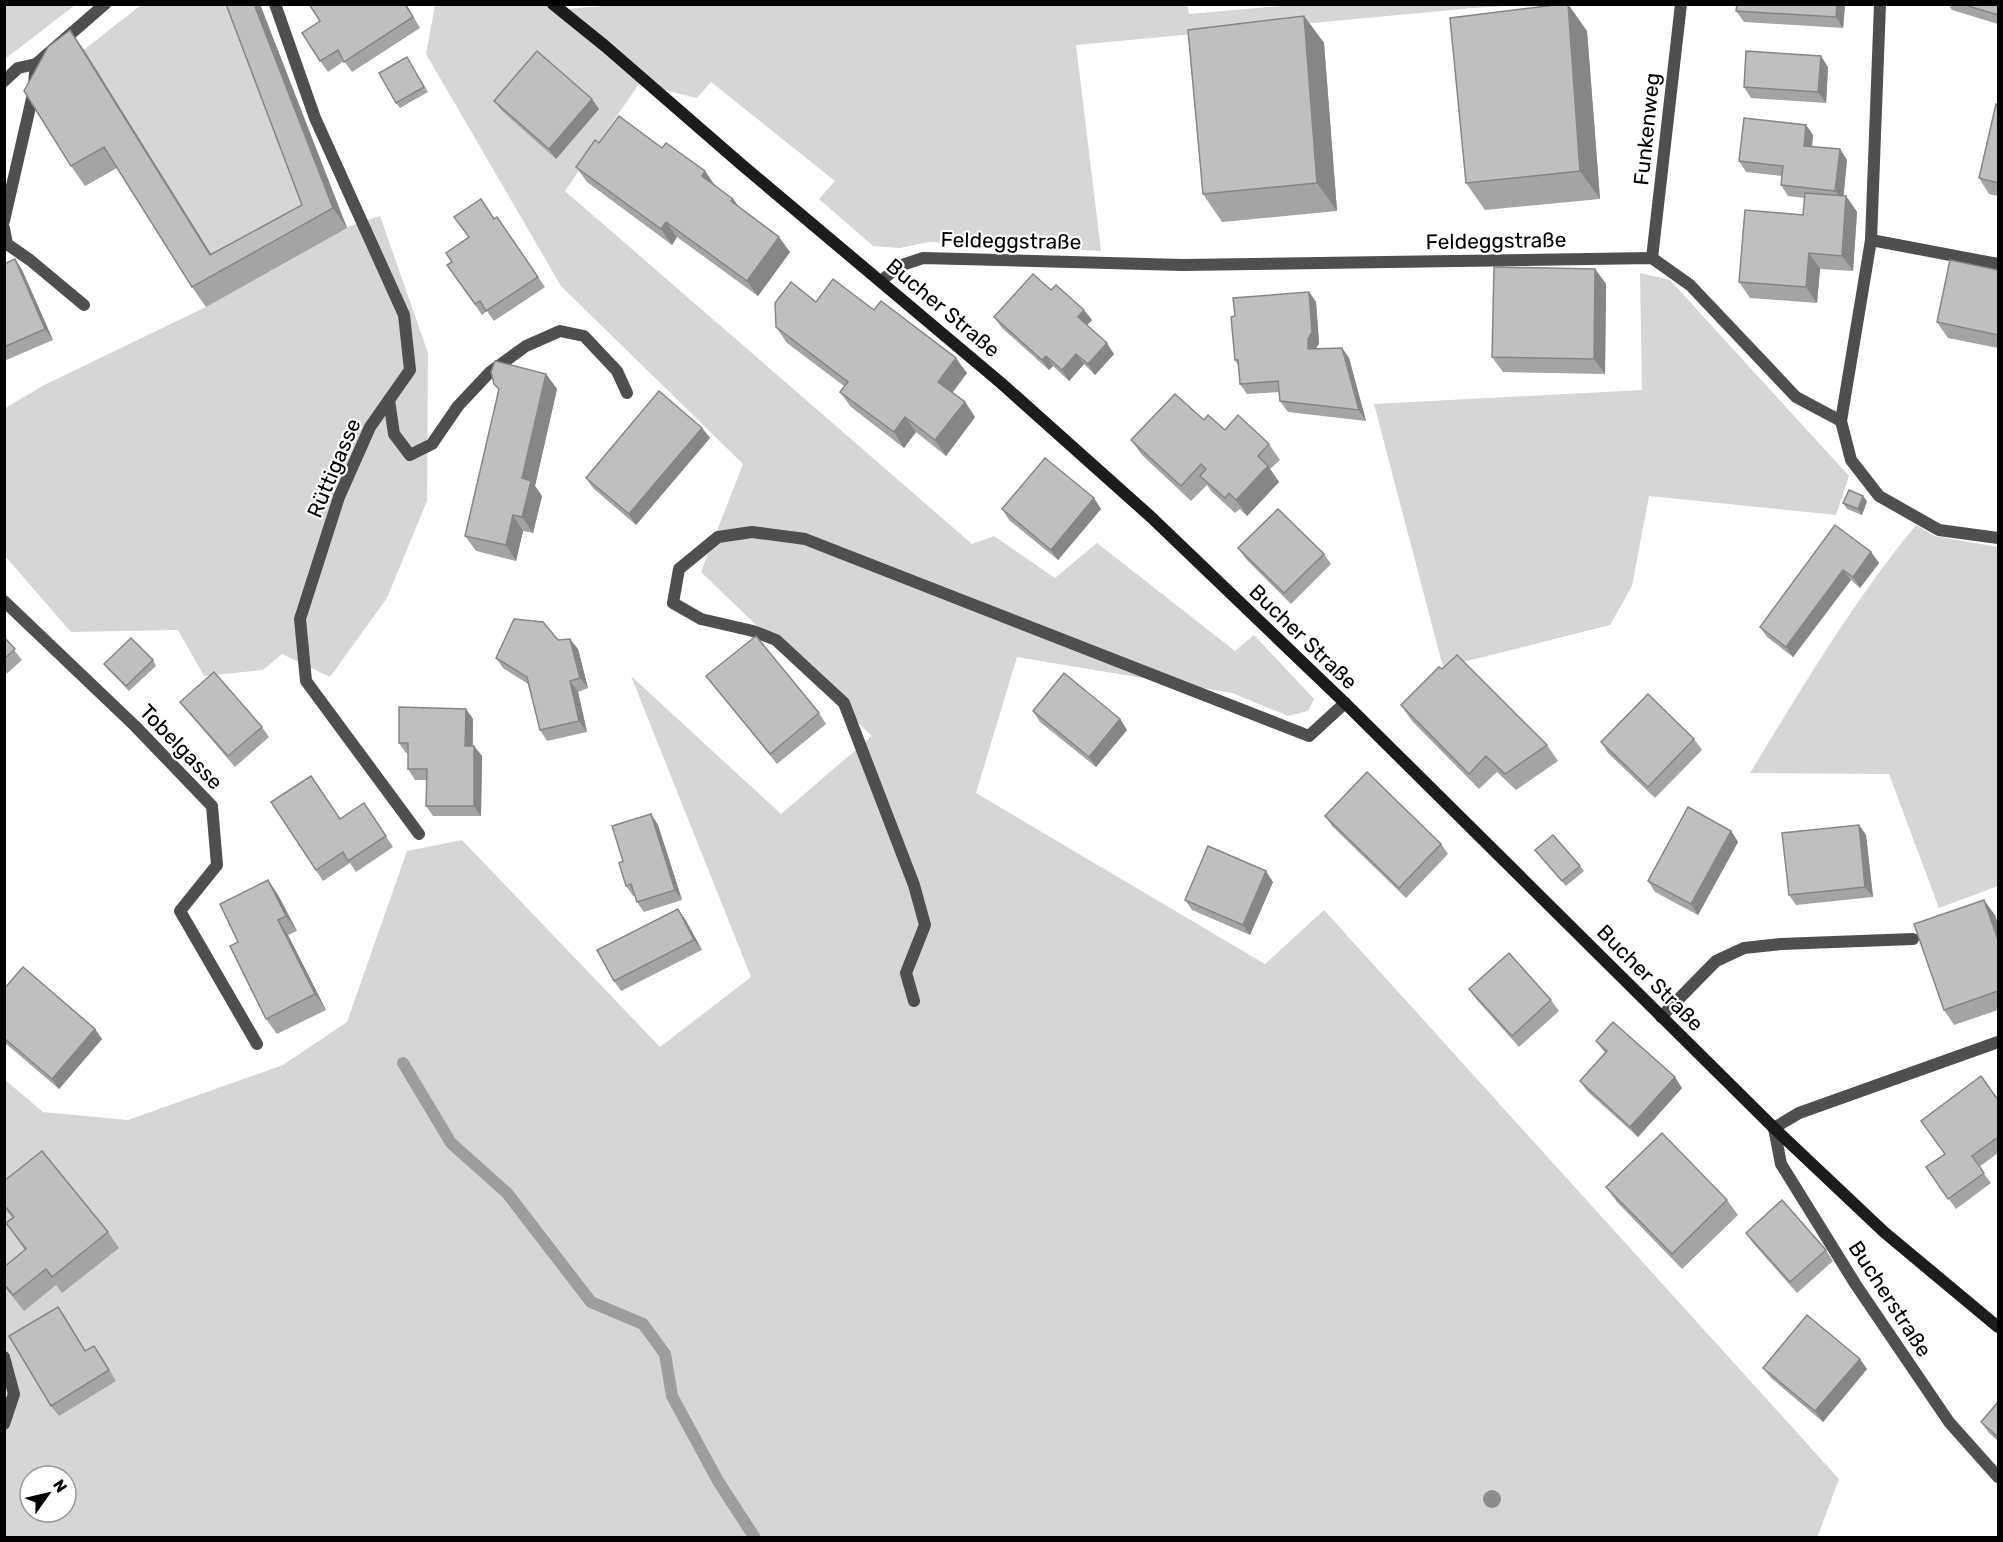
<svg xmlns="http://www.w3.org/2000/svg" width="2003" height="1542" font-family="Rubik,sans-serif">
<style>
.green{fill:#d6d6d6;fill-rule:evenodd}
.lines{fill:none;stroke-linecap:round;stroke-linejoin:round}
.stream{stroke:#9d9d9d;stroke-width:12}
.lane{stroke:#4f4f4f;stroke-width:12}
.street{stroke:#4f4f4f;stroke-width:12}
.secondary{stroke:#1c1c1c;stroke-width:12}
.tree{fill:#8c8c8c}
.wall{fill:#a4a4a4}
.shaded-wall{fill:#868686}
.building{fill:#bfbfbf;stroke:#868686;stroke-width:1.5}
.labels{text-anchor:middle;stroke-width:4.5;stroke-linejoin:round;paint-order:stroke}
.street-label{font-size:21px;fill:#000;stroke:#fff}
</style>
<rect width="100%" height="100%" fill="#fff"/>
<!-- green -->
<g class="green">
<path d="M5,4H75V5L5,59Z"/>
<path d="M546,4L553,10L626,4H1187L1189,14L1303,4L1526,5L1473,8L1076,45L1101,251L928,242L900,248L873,246L819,199L835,181L711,82L697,98L639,84L565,191L972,544L994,536L1055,578L1097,543L1235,651L1254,635L1314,699L1308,711L1288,716L1232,693L1017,657L976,793L1265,964L1324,910L1839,1479L1817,1538L5,1537L4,1079L43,1112L128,1120L283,1065L347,1022L407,851L462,840L660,1047L751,977L631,676L781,814L872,736L701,572L743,464L561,286L426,54L435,5ZM30,1476H66V1512H30Z"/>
<path d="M141,5H260L347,227L380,216L428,353L427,501L387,598L330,677L282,654L263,670L204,676L178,630L71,632L5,556L4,409L42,386L206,307L118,167L85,186L38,111L62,67Z"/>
<path d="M1640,273L1670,280L1849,476L1836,515L1649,496L1632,586L1610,625L1443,667L1374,404L1642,390Z"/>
<path d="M1916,525L1935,536L1998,547V886L1939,908L1889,774L1750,773C1802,688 1853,601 1916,525Z"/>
</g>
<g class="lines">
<!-- stream -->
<path class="stream" d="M403,1063L451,1143L507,1193L591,1302L643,1324L665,1354L672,1396L718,1481L755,1538"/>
<!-- lane -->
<g class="lane">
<path d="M4,81L18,68L36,64"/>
<path d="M4,221L33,94L36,64L105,4"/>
<path d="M4,228L7,244L30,260L84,305"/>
<path d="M1871,240L1998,264"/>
<path d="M389,400L394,434L410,455L432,444L458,406L490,372L526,346L560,331L584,336L617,371L627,393"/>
<path d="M914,1001L906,973L925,925L914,885L844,703L776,640L753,631L701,619L673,603L679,569L718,537L752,532L805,539L1309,736L1345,703"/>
<path d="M1661,1017L1716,961L1744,948L1781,944L1913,939"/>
<path d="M1998,1042L1799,1113L1774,1128L1781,1164L1856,1285L1949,1422L1998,1477"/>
<path d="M4,1357L14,1394L4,1424"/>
</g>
<!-- street -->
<g class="street">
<path d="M275,4L315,118L404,315L410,370L370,427L339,497L300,619L306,681L419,834"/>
<path d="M1880,4L1871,240L1841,421L1851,460L1879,496L1939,530L1998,538"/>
<path d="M1652,258L1681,4"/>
<path d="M881,281L899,266L923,258L1182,265L1652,258L1690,285L1796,397L1841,421"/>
<path d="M4,601L135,726L212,806L217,865L180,911L257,1044"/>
</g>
<!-- secondary -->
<path class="secondary" d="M553,4L605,46L742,165L1001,383L1151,517L1345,703L1774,1128L1884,1232L1998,1327"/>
</g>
<!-- trees -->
<circle class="tree" cx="1492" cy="1499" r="9"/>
<!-- wall -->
<g class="wall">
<path d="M226,4L347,228L206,307L192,287L117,168L85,186L71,166L84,50L211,254L302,205Z"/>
<path d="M309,4H406L420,28L352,72L344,61L328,72L320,61V21Z"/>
<path d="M1845,4L1843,28L1744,22L1736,11Z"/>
<path d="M1948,4H1998V24L1952,10Z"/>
<path d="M1304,16L1324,43L1337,211L1222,222L1203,194Z"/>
<path d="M1587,31L1600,199L1485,210L1466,183Z"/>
<path d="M407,57L428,92L400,108L396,103Z"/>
<path d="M1828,67L1826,103L1751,98L1744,87Z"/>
<path d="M494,101L599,109L556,159L502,111Z"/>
<path d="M1998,104V196L1989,194L1979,178Z"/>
<path d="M1806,125L1813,135L1812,147L1840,149L1847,160L1843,196H1846L1857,212L1853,271L1820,269L1817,303L1750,298L1739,282L1803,215L1805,198L1788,196L1781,185L1782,176L1746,172L1739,161Z"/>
<path d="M599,143L662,148L705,171L715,186L733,199L739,207L790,252L758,296L677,237L672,245L587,182L576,167Z"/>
<path d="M497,217L545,287L494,321L487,311L482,315L447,265L452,262Z"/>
<path d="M15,259L22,270L53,340L4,361V264Z"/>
<path d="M1595,269L1606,284L1605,374L1503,372L1492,357Z"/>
<path d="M1998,270V348L1948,338L1937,322Z"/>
<path d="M1051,290L1084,310L1092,320L1087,325L1114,354L1095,375L1084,364L1069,381L1053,366L1049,370L1002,328L994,317Z"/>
<path d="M1309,292L1316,302L1319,343L1316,349L1342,348L1349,358L1366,421L1288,412L1280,401L1279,392L1247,394L1240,384L1238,365L1235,360Z"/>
<path d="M816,302L874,310L967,373L952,393L965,402L975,417L946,456L916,432L904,448L851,407L840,392L844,386L787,343L776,327Z"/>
<path d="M546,374L557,389L535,486L542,496L533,533L523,531L516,561L476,551L465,536L499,390L494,384Z"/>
<path d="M1204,420L1225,430L1269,444L1280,460L1270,469L1279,482L1247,516L1240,509L1235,513L1211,491L1207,485L1191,501L1142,455L1131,440Z"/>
<path d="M702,428L710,438L636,525L593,488L586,478Z"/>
<path d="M1094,498L1101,509L1058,560L1009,520L1002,509Z"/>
<path d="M1867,501L1862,515L1847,509L1843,503Z"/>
<path d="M1238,548L1324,554L1331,564L1291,604L1246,559Z"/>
<path d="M1871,552L1879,563L1860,588L1851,580L1793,657L1767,637L1760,627Z"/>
<path d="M4,637L22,660L4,676Z"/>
<path d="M558,640L578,649L588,688L578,692L587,732L547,741L540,730L528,684L503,668L496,658Z"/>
<path d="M153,660L156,666L129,691L108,669L104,664Z"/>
<path d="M706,676L819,713L826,724L777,764L714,686Z"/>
<path d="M180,702L262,727L269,737L235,767L188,712Z"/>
<path d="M1401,705L1547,745L1558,761L1516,790L1497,772L1479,789L1412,721Z"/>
<path d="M466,709L473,719V746H474L482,756L481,816H433L426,806V780H415L408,769V753H406L399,743Z"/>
<path d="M1033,711L1120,719L1127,730L1096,767L1040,722Z"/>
<path d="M1694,739L1702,750L1655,798L1608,753L1601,742Z"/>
<path d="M271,802L340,819L364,803L393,847L356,872L350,863L323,881Z"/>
<path d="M651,814L658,825L682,900L644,912L637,902L635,896H633L626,886L623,861Z"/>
<path d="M1325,816L1441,844L1448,854L1406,898L1332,826Z"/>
<path d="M1859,825L1866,835L1873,897L1796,905L1789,895Z"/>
<path d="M1731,831L1738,842L1698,915L1655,892L1648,881Z"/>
<path d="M1535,850L1580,866L1584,871L1566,886Z"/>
<path d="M268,880L278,895L297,931L288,935L326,1010L277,1034L266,1019L238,942Z"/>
<path d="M1273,882L1250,935L1192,910L1185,900Z"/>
<path d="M1995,915L1998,924V1010L1954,1025L1944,1010Z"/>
<path d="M685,919L702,950L621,991L614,981Z"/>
<path d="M4,989L95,1029L102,1039L59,1089L4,1042Z"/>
<path d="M1469,989L1551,1000L1559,1011L1519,1047L1477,1000Z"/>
<path d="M1596,1041L1682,1088L1638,1137L1587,1091L1580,1081L1605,1053Z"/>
<path d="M1998,1100V1153L1979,1167L1991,1183L1956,1209L1926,1167L1944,1154Z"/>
<path d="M4,1181L108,1232L119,1248L62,1293L56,1285L24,1311L4,1286V1267L25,1250L6,1223L13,1218L4,1208Z"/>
<path d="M1606,1187L1727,1200L1738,1215L1682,1269L1617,1202Z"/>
<path d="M1746,1233L1826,1250L1833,1261L1797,1293L1753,1243Z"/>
<path d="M58,1307L85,1351L94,1346L116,1381L59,1416L51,1406Z"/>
<path d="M1763,1368L1867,1369L1823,1422L1771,1378Z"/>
<path d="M1998,1402V1441L1989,1433L1981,1422Z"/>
</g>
<!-- shaded-wall -->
<g class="shaded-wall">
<path d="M254,4H260L347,228L333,208Z"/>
<path d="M1568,4L1587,31L1600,199L1580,171Z"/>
<path d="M1837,4H1845L1843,28L1836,17Z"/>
<path d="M1304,16L1324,43L1337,211L1317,183Z"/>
<path d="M70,30L84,50L224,275L210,255Z"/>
<path d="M1821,56L1828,67L1826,103L1818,92Z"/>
<path d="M592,99L599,109L556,159L549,149Z"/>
<path d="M1806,125L1813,135L1811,156L1804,146Z"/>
<path d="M1840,149L1847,160L1843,202L1835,191Z"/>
<path d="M705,171L716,187L702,176Z"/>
<path d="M1846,196L1857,212L1853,271L1842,256Z"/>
<path d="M733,199L744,214L731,201Z"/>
<path d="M666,222L677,237L672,245L661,229Z"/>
<path d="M779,237L790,252L758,296L747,281Z"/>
<path d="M1809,253L1820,269L1817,303L1806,287Z"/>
<path d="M15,259L22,270L53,340L45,329Z"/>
<path d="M1595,269L1606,284L1605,374L1594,359Z"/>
<path d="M1309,292L1316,302L1319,343L1315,350L1308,349V339Z"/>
<path d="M1084,310L1092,320L1085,327L1078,317Z"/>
<path d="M1107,343L1114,354L1095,375L1088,364Z"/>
<path d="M1342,348L1349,358L1366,421L1359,410Z"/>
<path d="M1076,354L1084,364L1069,381L1062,370Z"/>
<path d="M1046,356L1053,366L1049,370L1042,360Z"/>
<path d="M956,358L967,373L949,397L938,382Z"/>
<path d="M546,374L557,389L535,486L542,496L533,533L522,517V478Z"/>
<path d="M965,402L975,417L946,456L935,440Z"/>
<path d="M905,417L916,432L904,448L894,432Z"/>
<path d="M702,428L710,438L636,525L629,514Z"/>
<path d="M1268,466L1279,482L1247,516L1236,500Z"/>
<path d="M1863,496L1867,501L1862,515L1858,509Z"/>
<path d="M1094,498L1101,509L1058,560L1051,550Z"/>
<path d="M513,515L523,531L516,561L506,545Z"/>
<path d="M1871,552L1879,563L1860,588L1853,577Z"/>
<path d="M1843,570L1851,580L1793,657L1786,647Z"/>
<path d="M570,639L578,649L588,688L580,678Z"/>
<path d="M570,681L578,692L587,732L579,721Z"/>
<path d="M466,709L473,719L472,756L465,746Z"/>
<path d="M1120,719L1127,730L1096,767L1089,757Z"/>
<path d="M474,746L482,756L481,816L474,806Z"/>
<path d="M651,814L658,825L682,900L675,890Z"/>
<path d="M1859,825L1866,835L1873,897L1865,887Z"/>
<path d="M1731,831L1738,842L1698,915L1691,904Z"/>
<path d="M1266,871L1273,882L1250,935L1243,925Z"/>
<path d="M268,880L278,895L297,931L286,916Z"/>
<path d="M1984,900L1995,915L1998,924V940Z"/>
<path d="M678,909L685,919L702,950L694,940Z"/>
<path d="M278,920L288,935L326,1010L315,994Z"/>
<path d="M95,1029L102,1039L59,1089L52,1079Z"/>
<path d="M1675,1077L1682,1088L1638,1137L1630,1127Z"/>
<path d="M58,1307L65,1317L92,1362L85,1351Z"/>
<path d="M94,1346L101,1356L116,1381L109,1370Z"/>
<path d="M1860,1359L1867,1369L1823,1422L1815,1411Z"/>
</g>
<!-- building -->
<g class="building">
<path d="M226,4H254L333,208L192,287L104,147L71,166L24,91L48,47L70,30L210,255L302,205Z"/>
<path d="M309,4H405L413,17L344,62L338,50L320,61L302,33L320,21Z"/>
<path d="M1563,4H1568L1580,171L1466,183L1450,18Z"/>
<path d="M1737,4H1837L1836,17L1736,11Z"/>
<path d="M1962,4H1998V15Z"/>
<path d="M1304,16L1317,183L1203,194L1188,30Z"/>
<path d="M537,51L592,99L549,149L494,101Z"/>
<path d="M1746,51L1821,56L1818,92L1744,87Z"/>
<path d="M407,57L424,87L396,103L379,73Z"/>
<path d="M1996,104H1998V183L1979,178Z"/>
<path d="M619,116L662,148L666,143L705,171L702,176L733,199L731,201L779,237L747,281L666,222L661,229L576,167L595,140L599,143Z"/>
<path d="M1744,118L1806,125L1804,146L1840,149L1835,191L1781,185L1783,166L1739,161Z"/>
<path d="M1805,193L1846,196L1842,256L1809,253L1806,287L1739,282L1745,210L1803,215Z"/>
<path d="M481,199L494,219L497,217L538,277L486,311L480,301L475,304L447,265L452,262L446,253L469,237L454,217Z"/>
<path d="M15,259L45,329L4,347V264Z"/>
<path d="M1950,260L1998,270V335L1937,322Z"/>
<path d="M1494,267L1595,269L1594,359L1492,357Z"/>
<path d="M1033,274L1051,290L1056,285L1084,310L1078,317L1107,343L1088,364L1076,354L1062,370L1046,356L1042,360L994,317Z"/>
<path d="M833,279L874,310L881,301L956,358L938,382L965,402L935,440L905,417L894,432L840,392L848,382L776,327L775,303L791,282L816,302Z"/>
<path d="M1309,292L1312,332L1308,339V349L1342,348L1359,410L1280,401L1278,381L1240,384L1238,360H1235L1231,317L1235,316L1233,298Z"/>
<path d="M495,361L546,374L522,478L531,481L522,517L513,515L506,545L465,536L499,389L494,384L491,372Z"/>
<path d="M659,391L702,428L629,514L586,478Z"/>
<path d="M1175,394L1204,420L1208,415L1225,430L1238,415L1269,444L1258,456L1268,466L1236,500L1229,493L1225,498L1200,476L1206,469L1201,464L1181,486L1131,440Z"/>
<path d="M1045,458L1094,498L1051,550L1002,509Z"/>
<path d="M1849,490L1863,496L1858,509L1843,503Z"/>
<path d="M1278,509L1324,554L1284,593L1238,548Z"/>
<path d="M1835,525L1871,552L1853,577L1843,570L1786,647L1760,627Z"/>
<path d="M514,619L543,622L558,640L570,639L580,678L570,681L579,721L540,730L527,677L496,658Z"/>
<path d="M756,636L819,713L770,754L706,676Z"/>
<path d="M4,637L15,649L4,659Z"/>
<path d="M131,638L153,660L126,686L104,664Z"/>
<path d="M1457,655L1547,745L1505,774L1486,756L1469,774L1401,705L1439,667L1442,669Z"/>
<path d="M214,672L262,727L228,756L180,702Z"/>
<path d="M1064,673L1120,719L1089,757L1033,711Z"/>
<path d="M1648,694L1694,739L1648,787L1601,742Z"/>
<path d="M399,707L466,709L465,746H474V806H426L427,769H408V743H399Z"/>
<path d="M1367,772L1441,844L1399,888L1325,816Z"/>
<path d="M311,776L340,819L364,803L386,836L348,861L343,852L316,870L271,802Z"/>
<path d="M1688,807L1731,831L1691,904L1648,881Z"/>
<path d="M651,814L675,890L637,902L631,884L626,886L619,863L623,861L612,826Z"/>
<path d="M1859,825L1865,887L1789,895L1782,833Z"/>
<path d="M1553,835L1580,866L1562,881L1535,850Z"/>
<path d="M1208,846L1266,871L1243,925L1185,900Z"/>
<path d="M268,880L286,916L278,920L315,994L266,1019L230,946L238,942L220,904Z"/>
<path d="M1984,900L1998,940V991L1944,1010L1914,924Z"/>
<path d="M678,909L694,940L614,981L597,950Z"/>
<path d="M1509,953L1551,1000L1512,1036L1469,989Z"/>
<path d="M23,967L95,1029L52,1079L4,1038V989Z"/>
<path d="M1613,1022L1675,1077L1630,1127L1580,1081L1607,1051L1596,1041Z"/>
<path d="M1981,1076L1998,1100V1137L1972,1156L1984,1173L1948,1199L1926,1167L1945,1154L1921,1121Z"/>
<path d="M1662,1133L1727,1200L1672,1254L1606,1187Z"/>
<path d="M42,1151L108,1232L52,1277L46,1269L13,1295L4,1284V1267L26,1249L6,1223L14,1217L4,1205V1181Z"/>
<path d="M1782,1200L1826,1250L1790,1282L1746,1233Z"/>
<path d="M58,1307L85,1351L94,1346L109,1370L51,1406L9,1336Z"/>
<path d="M1807,1315L1860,1359L1815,1411L1763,1368Z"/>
<path d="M1998,1402V1437L1981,1422Z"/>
</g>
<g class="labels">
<!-- street labels -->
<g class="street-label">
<text transform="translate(1647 129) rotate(-84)" y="7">Funkenweg</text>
<text transform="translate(1011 241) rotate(1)" y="7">Feldeggstraße</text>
<text transform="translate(1496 241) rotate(-1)" y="7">Feldeggstraße</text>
<text transform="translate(943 308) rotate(40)" y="7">Bucher Straße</text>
<text transform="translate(334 468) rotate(-67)" y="7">Rüttigasse</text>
<text transform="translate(1303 637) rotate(44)" y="7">Bucher Straße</text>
<text transform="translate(181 747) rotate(46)" y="7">Tobelgasse</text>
<text transform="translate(1650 978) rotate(45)" y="7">Bucher Straße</text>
<text transform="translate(1890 1299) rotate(57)" y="7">Bucherstraße</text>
</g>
</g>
<!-- border -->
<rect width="2003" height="1542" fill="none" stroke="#000000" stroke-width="12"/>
<!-- north arrow -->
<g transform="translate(48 1494) rotate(56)"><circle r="28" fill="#ffffff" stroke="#999999" stroke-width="1.5"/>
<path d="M0-4.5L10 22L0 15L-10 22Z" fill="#000000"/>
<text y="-9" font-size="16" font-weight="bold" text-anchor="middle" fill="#000000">N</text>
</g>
</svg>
